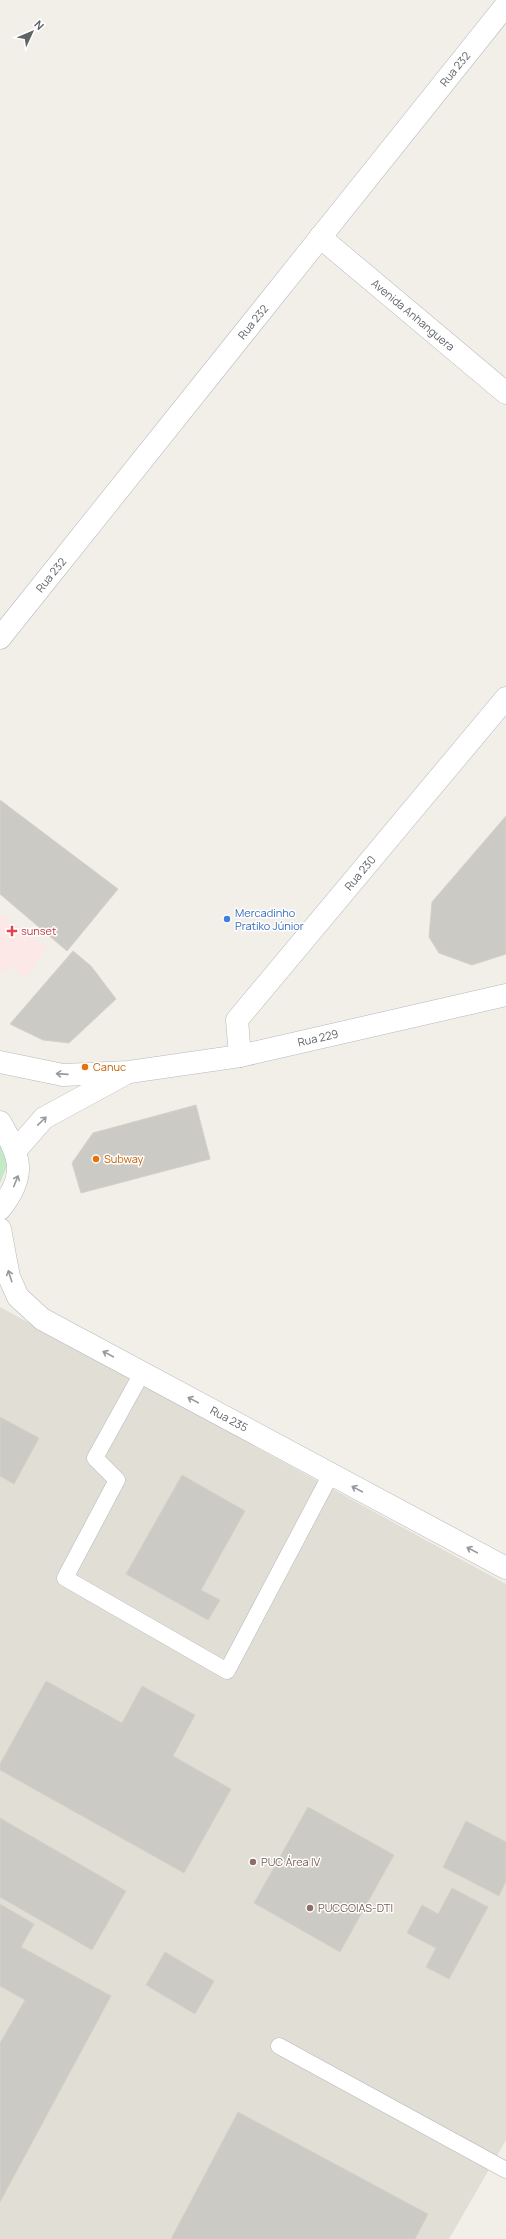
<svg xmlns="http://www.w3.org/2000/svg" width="506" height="2239" font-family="Manrope,sans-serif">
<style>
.education{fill:#e1ded6}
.medical{fill:#fce8e6}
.green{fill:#c5e8c5}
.building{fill:#cccac5;stroke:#d6d1c6}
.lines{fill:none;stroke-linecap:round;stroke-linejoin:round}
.lane-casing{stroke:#b5b8bc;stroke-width:17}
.street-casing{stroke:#b5b8bc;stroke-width:23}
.lane{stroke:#fff;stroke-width:16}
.street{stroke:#fff;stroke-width:22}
.oneway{stroke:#979a9d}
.shop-dot{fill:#3f7fe0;stroke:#fff;stroke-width:1.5}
.health-dot{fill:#e0444e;stroke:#fff;stroke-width:1.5}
.food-dot{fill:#e8710a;stroke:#fff;stroke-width:1.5}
.education-dot{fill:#8d6e63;stroke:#fff;stroke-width:1.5}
.labels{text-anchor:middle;stroke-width:3;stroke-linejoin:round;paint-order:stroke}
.street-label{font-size:11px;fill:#5f6368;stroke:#fff}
.shop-label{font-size:11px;fill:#366cbe;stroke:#fff;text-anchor:start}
.health-label{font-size:11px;fill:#be3a42;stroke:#fff;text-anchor:start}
.food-label{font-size:11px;fill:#c56008;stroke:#fff;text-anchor:start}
.education-label{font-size:11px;fill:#785e54;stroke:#fff;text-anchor:start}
</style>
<rect width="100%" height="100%" fill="#f1efe8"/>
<!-- education -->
<path class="education" d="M0,1307L506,1584V2140L449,2239H0Z"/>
<!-- medical -->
<path class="medical" d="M0,914L47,947L26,978L10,966L2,973L0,972Z"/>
<!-- green -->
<path class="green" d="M0,1146L9,1161L0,1183Z"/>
<!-- building -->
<g class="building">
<path d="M0,800L118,889L67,951L0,894Z"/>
<path d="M506,816V954L472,965L439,953L429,937L432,902Z"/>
<path d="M73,951L91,966L116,999L69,1043L43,1040L10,1024Z"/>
<path d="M196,1105L210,1159L81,1193L72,1163L93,1133Z"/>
<path d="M0,1417L39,1438L14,1484L0,1476Z"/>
<path d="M182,1475L245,1511L201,1590L220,1600L208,1620L126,1574Z"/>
<path d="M46,1681L122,1723L142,1686L195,1715L173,1756L231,1789L184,1873L0,1770V1764Z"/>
<path d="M308,1807L394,1855L340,1952L254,1903Z"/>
<path d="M0,1818L126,1891L92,1950L0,1897Z"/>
<path d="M466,1821L506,1842V1881L499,1896L443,1867Z"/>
<path d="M452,1888L488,1907L449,1979L426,1967L436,1948L407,1933L422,1905L438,1914Z"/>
<path d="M0,1904L34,1924L21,1947L111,1996L0,2202V2043L25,2000L0,1986Z"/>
<path d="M165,1952L214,1981L195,2014L146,1985Z"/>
<path d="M238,2112L428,2214L415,2239H171Z"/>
</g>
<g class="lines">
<defs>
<g id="lane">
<path d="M142,1373L95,1458L117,1480L65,1578L227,1671L331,1474"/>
<path d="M279,2046L506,2170"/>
</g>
<g id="street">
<path d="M320,237L506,393"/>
<path d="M0,638L506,5"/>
<path d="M240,1056L237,1020L506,698"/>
<path d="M0,1062L63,1075L129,1072L240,1056L506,995"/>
<path d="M0,1122C20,1157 28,1174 0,1209"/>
<path d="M16,1150L44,1118L125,1074"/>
<path d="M0,1229L9,1277L18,1297L42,1319L506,1568"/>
</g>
</defs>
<!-- lane casing -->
<use href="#lane" class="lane-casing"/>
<!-- street casing -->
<use href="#street" class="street-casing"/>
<!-- lane -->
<use href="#lane" class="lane"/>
<!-- street -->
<use href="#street" class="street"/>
</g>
<!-- one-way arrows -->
<defs><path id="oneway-shaft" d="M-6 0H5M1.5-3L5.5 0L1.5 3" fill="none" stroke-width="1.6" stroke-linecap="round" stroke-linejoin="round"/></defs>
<g class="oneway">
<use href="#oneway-shaft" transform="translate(62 1074) rotate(-176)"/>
<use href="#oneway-shaft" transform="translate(42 1121) rotate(-44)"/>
<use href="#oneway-shaft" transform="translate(16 1181) rotate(-68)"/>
<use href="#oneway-shaft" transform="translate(10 1276) rotate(-108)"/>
<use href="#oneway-shaft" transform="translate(108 1354) rotate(-152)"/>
<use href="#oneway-shaft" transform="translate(193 1400) rotate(-152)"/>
<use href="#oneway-shaft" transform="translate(357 1489) rotate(-152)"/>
<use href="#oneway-shaft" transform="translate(472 1550) rotate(-152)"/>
</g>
<!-- markers -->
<circle class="shop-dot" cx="227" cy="919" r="4"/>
<path class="health-dot" d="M10 925h4v4h4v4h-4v4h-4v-4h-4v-4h4z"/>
<g class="food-dot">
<circle cx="85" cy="1067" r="4"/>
<circle cx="96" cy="1159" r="4"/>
</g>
<g class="education-dot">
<circle cx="253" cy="1862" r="4"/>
<circle cx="310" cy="1908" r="4"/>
</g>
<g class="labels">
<!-- street labels -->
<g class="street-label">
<text transform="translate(455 69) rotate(-51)" y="4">Rua 232</text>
<text transform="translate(413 315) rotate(40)" y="4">Avenida Anhanguera</text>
<text transform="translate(253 322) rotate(-51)" y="4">Rua 232</text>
<text transform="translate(51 575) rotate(-51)" y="4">Rua 232</text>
<text transform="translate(360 873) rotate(-50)" y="4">Rua 230</text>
<text transform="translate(318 1038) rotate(-13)" y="4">Rua 229</text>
<text transform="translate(229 1419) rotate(28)" y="4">Rua 235</text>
</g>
<!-- shop labels -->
<g class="shop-label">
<text x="235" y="917">Mercadinho<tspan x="235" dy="13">Pratiko Júnior</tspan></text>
</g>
<!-- health labels -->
<g class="health-label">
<text x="21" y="935">sunset</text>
</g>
<!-- food labels -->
<g class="food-label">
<text x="93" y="1071">Canuc</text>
<text x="104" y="1163">Subway</text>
</g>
<!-- education labels -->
<g class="education-label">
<text x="261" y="1866">PUC Área IV</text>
<text x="318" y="1912">PUCGOIAS-DTI</text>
</g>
</g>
<!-- north arrow -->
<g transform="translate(32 32) rotate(46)" stroke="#ffffff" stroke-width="3" paint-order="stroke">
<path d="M0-3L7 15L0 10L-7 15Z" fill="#5f6368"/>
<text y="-6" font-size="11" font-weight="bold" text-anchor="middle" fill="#5f6368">N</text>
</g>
</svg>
